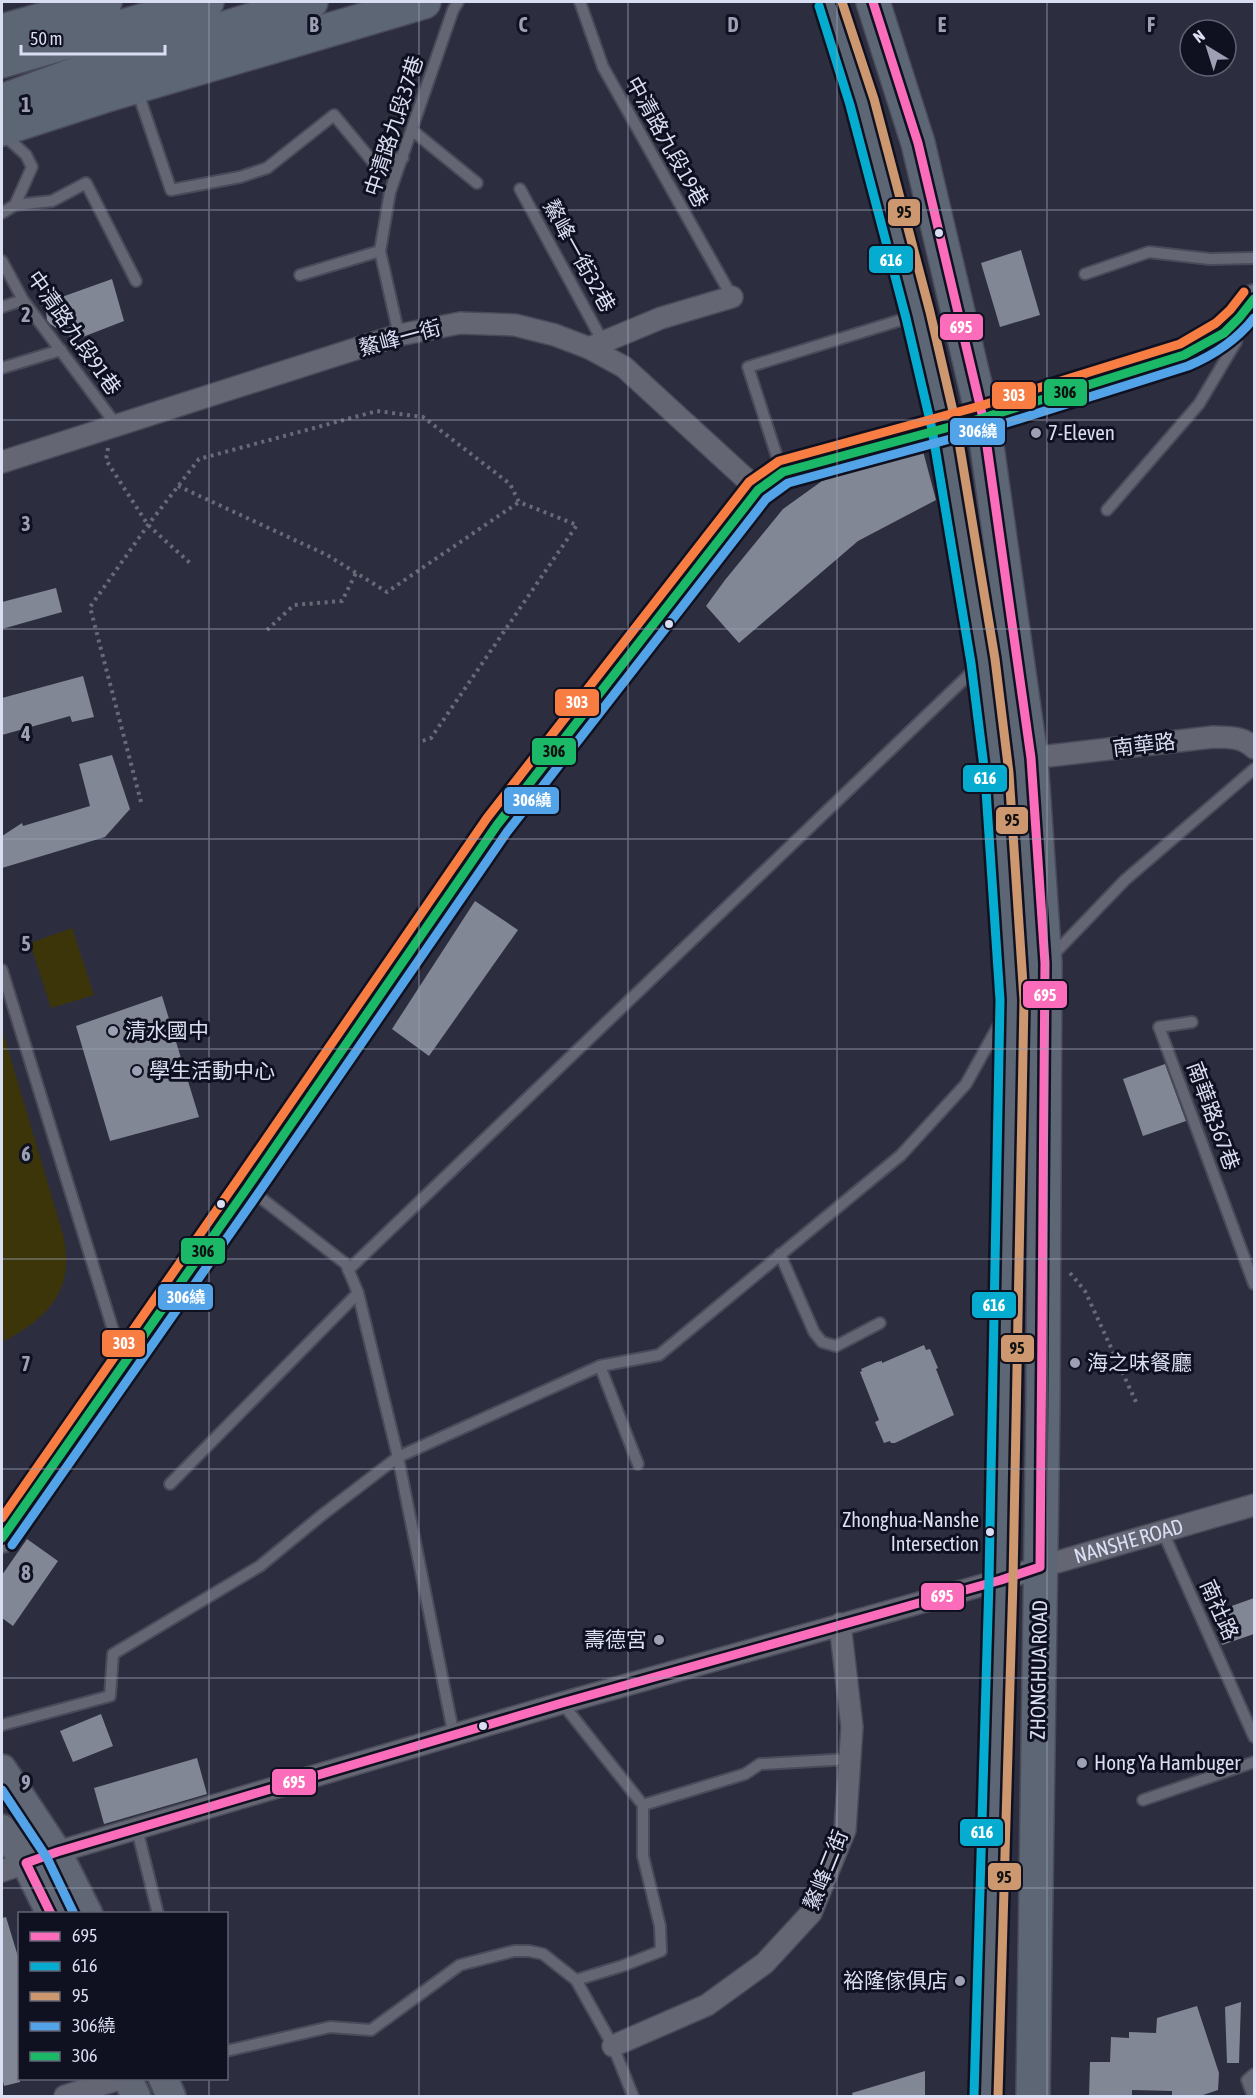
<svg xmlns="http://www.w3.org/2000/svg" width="1256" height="2098" font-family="'Asap Condensed','Noto Sans TC',sans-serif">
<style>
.green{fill:#3c350a}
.building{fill:#818795}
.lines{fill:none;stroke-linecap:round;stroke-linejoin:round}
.lane-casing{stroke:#4a4b5a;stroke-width:14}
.street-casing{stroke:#4a4b5a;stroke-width:24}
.secondary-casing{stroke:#4a4b5a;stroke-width:32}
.primary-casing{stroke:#4a4b5a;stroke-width:36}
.path{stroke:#696a77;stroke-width:4;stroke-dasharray:3 4.5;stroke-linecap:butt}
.lane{stroke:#656674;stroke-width:10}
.street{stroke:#656674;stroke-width:21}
.secondary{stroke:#616774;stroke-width:28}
.primary{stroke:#5c6674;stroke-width:33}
.bus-1-casing{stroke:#101120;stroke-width:14}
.bus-2-casing{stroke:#101120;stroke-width:14}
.bus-3-casing{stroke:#101120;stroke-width:14}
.bus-4-casing{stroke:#101120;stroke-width:14}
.bus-5-casing{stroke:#101120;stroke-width:14}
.bus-6-casing{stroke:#101120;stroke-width:14}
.bus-1{stroke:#fb6dba;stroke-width:9}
.bus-2{stroke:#06acd0;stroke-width:9}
.bus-3{stroke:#cd976f;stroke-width:9}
.bus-4{stroke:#53a3e8;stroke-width:9}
.bus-5{stroke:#1ab867;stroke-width:9}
.bus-6{stroke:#f77d43;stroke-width:9}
.grid{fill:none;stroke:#9da0b4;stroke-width:1.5;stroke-opacity:0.55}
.bus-dot{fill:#dadef3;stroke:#101120;stroke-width:2}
.poi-dot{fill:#9da0b4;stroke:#101120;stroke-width:2}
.labels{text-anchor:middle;stroke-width:6;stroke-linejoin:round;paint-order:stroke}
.bus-label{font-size:20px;fill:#dadef3;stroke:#101120;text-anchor:end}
.street-label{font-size:21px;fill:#dadef3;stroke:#101120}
.poi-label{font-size:21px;fill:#dadef3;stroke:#101120;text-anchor:start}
.grid-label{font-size:20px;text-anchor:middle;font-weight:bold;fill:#9da0b4;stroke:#101120;stroke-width:6;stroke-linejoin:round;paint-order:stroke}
.line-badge{stroke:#101120;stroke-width:2}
.badge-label{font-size:16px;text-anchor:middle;font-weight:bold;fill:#fff}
.pale-badge-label{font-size:16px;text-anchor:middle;font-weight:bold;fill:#111}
</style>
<rect width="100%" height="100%" fill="#2c2d3e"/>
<!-- green -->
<g class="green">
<path d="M72,928L94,995L51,1008L30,943Z"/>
<path d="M2,1029L64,1238C65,1247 67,1257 66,1266C64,1304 32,1327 2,1342Z"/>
</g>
<!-- building -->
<g class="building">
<path d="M1021,250L1040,315L1000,327L981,263Z"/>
<path d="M112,279L124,321L75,340L50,324L47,320L45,303Z"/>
<path d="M923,451L936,500L858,541L739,643L706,606L725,580L783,509L822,481L841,474Z"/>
<path d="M56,588L62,612L2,629V602Z"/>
<path d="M83,676L94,717L72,722L70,716L2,735V698Z"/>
<path d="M112,755L130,809L105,837L2,868V836L22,823L23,826L90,806L79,764Z"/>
<path d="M475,901L518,930L429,1056L392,1029Z"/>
<path d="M162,996L199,1117L110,1141L76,1026Z"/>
<path d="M1165,1064L1186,1121L1143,1136L1123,1079Z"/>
<path d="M924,1345L926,1350L930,1349L938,1368L936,1369L954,1415L895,1443H891L890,1441L884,1443L875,1422L879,1420L860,1372L862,1371L861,1369L877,1362L882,1361V1363Z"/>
<path d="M27,1539L58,1561L13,1626L2,1618V1575Z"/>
<path d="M1254,1598V1634L1222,1645L1212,1613Z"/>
<path d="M101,1714L113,1746L73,1762L60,1731Z"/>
<path d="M197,1758L207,1794L104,1824L94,1788Z"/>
<path d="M6,1917L20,1963V2082L4,2086L2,2077V1918Z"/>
<path d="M1241,2002L1239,2063H1227L1225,2007Z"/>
<path d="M1197,2006L1219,2073L1218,2090L1200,2096L1172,2095V2091L1132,2090V2097H1089L1090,2062H1110L1111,2037L1129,2038V2032L1156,2033L1157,2018Z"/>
<path d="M925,2071V2097H853L852,2093Z"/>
</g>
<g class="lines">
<defs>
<g id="lane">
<path d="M580,2L603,67L732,297"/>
<path d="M137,90L171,190L240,177L267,168L334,115L373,162L403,158"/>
<path d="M413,131L477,183"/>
<path d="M520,189L603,342"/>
<path d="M15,205L52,201L86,183L136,281"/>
<path d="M2,213L15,205L32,167L26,155L3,134"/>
<path d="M2,261L23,300L117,426"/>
<path d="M1085,274L1149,252L1210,259L1254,258"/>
<path d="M300,275L380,251"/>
<path d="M2,307L23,300"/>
<path d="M399,335L380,251L390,192L453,10L458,2"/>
<path d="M2,368L61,350"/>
<path d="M782,472L748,367L914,316"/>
<path d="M1107,510L1199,404L1236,342L1238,327"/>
<path d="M1051,957L1125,880L1254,769"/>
<path d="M2,970L122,1359"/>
<path d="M1192,1022L1159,1027L1254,1284"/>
<path d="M248,1188L346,1264L358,1293L398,1457L454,1736"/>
<path d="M780,1254L814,1332L822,1342L836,1346L880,1323"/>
<path d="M348,1270L978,666"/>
<path d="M600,1366L638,1464"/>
<path d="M170,1484L358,1293"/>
<path d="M1163,1532L1254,1737"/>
<path d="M562,1703L643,1805V1856L660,1926L661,1951L622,1966L576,1980"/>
<path d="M2,1725L110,1696L113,1654L260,1566L322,1515L398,1457L600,1366L659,1355L901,1155L966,1084L1001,1021"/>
<path d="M1143,1800L1254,1762"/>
<path d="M643,1805L745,1774L760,1764L850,1759"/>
<path d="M137,1829L158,1914"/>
<path d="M226,2051L330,2027L371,2030L460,1965L514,1951H529L543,1954L576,1980L613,2046L633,2096"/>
<path d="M1253,2096L1247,2080L1254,2074"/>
</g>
<g id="street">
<path d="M589,348L661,318L732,297"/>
<path d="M2,462L399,335L460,323L515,325L555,335L589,348L624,367L758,490"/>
<path d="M1031,758L1213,737C1229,737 1244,737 1254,748"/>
<path id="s1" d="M2,1871L57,1852L562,1703L1001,1580L1040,1567L1254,1505"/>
<path d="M613,2046L707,2005L765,1963L811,1913L845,1830L852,1727L840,1624"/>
<path d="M65,2096L123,2078"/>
</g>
<g id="secondary">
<path d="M2,1538L247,1188L497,825L758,490L783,472L983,418L1184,355C1218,340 1233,329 1254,299"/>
<path d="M2,1769L57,1852L88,1914"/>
<path d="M2,1829L26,1863L51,1914"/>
<path d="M127,2078L136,2096"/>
<path d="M163,2078L171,2096"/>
</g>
<g id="primary">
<path d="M830,2L862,102L918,315L944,427L983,661L997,774L1012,1000L1001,1580L986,2096"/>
<path d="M873,2L918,143L983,418L1031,758L1045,963L1043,1401L1033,2096"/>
<path d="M2,31L105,2"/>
<path d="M2,61L207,2"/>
<path d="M2,101L95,67L311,2"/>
<path d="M2,129L104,96L424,2"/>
</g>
</defs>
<!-- lane casing -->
<use href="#lane" class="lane-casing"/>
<!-- street casing -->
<use href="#street" class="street-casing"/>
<!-- secondary casing -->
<use href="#secondary" class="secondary-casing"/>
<!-- primary casing -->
<use href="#primary" class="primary-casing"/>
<!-- path -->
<g class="path">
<path d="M108,448L106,460L148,525L190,563"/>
<path d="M178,486L327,555L387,592L519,502"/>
<path d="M267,630L294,605L342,601L356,573"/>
<path d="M141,802L90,607L148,525L199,459L377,411L423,417L510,484L519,502L577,525L431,738L422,741"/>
<path d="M1070,1273L1085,1291L1136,1402"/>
</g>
<!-- lane -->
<use href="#lane" class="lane"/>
<!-- street -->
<use href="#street" class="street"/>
<!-- secondary -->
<use href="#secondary" class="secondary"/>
<!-- primary -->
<use href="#primary" class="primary"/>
<defs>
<path id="bus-1" d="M51,1914L26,1863L57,1852L562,1703L1001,1580L1040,1567L1045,963L1031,758L983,418L918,143L873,2"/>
<path id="bus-2" d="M819,6L850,105L906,318L932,429L971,663L985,775L1000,1000L989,1580L974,2096"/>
<path id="bus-3" d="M842,2L874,99L930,312L956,424L995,659L1009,773L1024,1000L1013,1580L998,2096"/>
<g id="bus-4">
<path d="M12,1545L257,1195L507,832L766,499L788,483L987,429L1188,366C1214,355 1236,341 1254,318"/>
<path d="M2,1790L47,1858L74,1914"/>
</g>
<path id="bus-5" d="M2,1538L247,1188L497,825L758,490L783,472L983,418L1184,355L1224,333L1239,318L1254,299"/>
<path id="bus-6" d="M2,1518L237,1181L487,818L749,482L779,461L980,406L1180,344L1216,323L1230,310L1244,292"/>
</defs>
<!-- bus-1 casing -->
<use href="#bus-1" class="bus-1-casing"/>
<!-- bus-2 casing -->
<use href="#bus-2" class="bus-2-casing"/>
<!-- bus-3 casing -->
<use href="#bus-3" class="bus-3-casing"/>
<!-- bus-4 casing -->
<use href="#bus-4" class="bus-4-casing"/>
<!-- bus-5 casing -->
<use href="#bus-5" class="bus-5-casing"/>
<!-- bus-6 casing -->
<use href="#bus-6" class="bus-6-casing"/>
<!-- bus-1 -->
<use href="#bus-1" class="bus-1"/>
<!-- bus-2 -->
<use href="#bus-2" class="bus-2"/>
<!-- bus-3 -->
<use href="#bus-3" class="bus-3"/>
<!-- bus-4 -->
<use href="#bus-4" class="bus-4"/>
<!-- bus-5 -->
<use href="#bus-5" class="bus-5"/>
<!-- bus-6 -->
<use href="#bus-6" class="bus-6"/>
</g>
<!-- grid -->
<path class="grid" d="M209,2V1914M419,2V2096M628,2V2096M837,2V2096M1047,2V2096M2,210H1254M2,420H1254M2,629H1254M2,839H1254M2,1049H1254M2,1259H1254M2,1469H1254M2,1678H1254M2,1888H1254M209,2078V2096"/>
<!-- markers -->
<g class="bus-dot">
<circle cx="939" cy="233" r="5"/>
<circle cx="669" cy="624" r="5"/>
<circle cx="221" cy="1204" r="5"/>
<circle cx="990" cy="1532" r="5"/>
<circle cx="483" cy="1726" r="5"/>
</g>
<g class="poi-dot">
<circle cx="1036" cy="433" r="6"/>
<circle cx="113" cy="1031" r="6"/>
<circle cx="137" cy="1071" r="6"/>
<circle cx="1075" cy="1363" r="6"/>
<circle cx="659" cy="1640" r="6"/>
<circle cx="1082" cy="1763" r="6"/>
<circle cx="960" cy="1981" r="6"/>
</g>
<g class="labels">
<!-- bus labels -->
<g class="bus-label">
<text x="979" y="1527">Zhonghua-Nanshe<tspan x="979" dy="24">Intersection</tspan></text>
</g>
<!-- street labels -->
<g class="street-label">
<text transform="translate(394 126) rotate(-72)" y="7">中清路九段37巷</text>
<text transform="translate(667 142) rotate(61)" y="7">中清路九段19巷</text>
<text transform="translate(579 256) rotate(61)" y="7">鰲峰一街32巷</text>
<text transform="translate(74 333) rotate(55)" y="7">中清路九段91巷</text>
<text transform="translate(400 338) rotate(-15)" y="7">鰲峰一街</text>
<text transform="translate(1144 745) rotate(-7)" y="7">南華路</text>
<text transform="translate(1213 1116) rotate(70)" y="7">南華路367巷</text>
<text dy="7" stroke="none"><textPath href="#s1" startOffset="1174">NANSHE ROAD</textPath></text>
<text transform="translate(1219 1610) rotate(66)" y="7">南社路</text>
<text transform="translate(1039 1670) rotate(-89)" y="7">ZHONGHUA ROAD</text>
<text transform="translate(826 1870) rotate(-68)" y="7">鰲峰二街</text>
</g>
<!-- poi labels -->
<g class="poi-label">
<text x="1048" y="440">7-Eleven</text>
<text x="125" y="1038">清水國中</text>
<text x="149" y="1078">學生活動中心</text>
<text x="1087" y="1370">海之味餐廳</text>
<text x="647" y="1647" text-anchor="end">壽德宮</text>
<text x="1094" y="1770">Hong Ya Hambuger</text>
<text x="948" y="1988" text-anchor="end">裕隆傢俱店</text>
</g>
</g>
<g class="grid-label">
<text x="314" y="32">B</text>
<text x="523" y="32">C</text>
<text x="733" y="32">D</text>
<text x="942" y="32">E</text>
<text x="1151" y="32">F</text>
<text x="26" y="112">1</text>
<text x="26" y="322">2</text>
<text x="26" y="531">3</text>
<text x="26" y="741">4</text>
<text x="26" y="951">5</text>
<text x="26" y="1161">6</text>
<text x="26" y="1371">7</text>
<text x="26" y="1580">8</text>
<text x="26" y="1790">9</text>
</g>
<g class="line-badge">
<rect x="887" y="198" width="34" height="29" rx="6" fill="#cd976f"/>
<rect x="868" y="245" width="46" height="29" rx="6" fill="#06acd0"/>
<rect x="939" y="313" width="45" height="28" rx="6" fill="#fb6dba"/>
<rect x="1043" y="378" width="45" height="29" rx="6" fill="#1ab867"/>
<rect x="991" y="381" width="46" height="29" rx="6" fill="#f77d43"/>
<rect x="949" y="417" width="57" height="29" rx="6" fill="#53a3e8"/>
<rect x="554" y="688" width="46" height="29" rx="6" fill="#f77d43"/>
<rect x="531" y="737" width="46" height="29" rx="6" fill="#1ab867"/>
<rect x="962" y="764" width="46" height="29" rx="6" fill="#06acd0"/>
<rect x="503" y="786" width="57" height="29" rx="6" fill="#53a3e8"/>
<rect x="995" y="806" width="34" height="29" rx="6" fill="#cd976f"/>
<rect x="1022" y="980" width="46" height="29" rx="6" fill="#fb6dba"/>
<rect x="180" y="1237" width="46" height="28" rx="6" fill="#1ab867"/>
<rect x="157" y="1283" width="57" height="28" rx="6" fill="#53a3e8"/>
<rect x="971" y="1291" width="46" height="28" rx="6" fill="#06acd0"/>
<rect x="101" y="1329" width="45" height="29" rx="6" fill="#f77d43"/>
<rect x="1000" y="1334" width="35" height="29" rx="6" fill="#cd976f"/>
<rect x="920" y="1582" width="45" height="29" rx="6" fill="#fb6dba"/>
<rect x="271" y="1768" width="46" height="28" rx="6" fill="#fb6dba"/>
<rect x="959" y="1818" width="45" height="29" rx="6" fill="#06acd0"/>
<rect x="987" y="1862" width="35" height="29" rx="6" fill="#cd976f"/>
</g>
<g class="badge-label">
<text x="891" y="266">616</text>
<text x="961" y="333">695</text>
<text x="1014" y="401">303</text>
<text x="978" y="437">306繞</text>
<text x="577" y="708">303</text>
<text x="985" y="784">616</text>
<text x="532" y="806">306繞</text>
<text x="1045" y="1001">695</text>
<text x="186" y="1303">306繞</text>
<text x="994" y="1311">616</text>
<text x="124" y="1349">303</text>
<text x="942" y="1602">695</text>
<text x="294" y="1788">695</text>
<text x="982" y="1838">616</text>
</g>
<g class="pale-badge-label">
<text x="904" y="218">95</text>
<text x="1065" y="398">306</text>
<text x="554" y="757">306</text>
<text x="1012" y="826">95</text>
<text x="203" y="1257">306</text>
<text x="1017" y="1354">95</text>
<text x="1004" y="1883">95</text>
</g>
<!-- border -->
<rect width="1256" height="2098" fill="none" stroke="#dadef3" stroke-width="6"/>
<!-- legend -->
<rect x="18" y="1912" width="210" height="168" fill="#101120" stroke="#616374" stroke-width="1.5"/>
<rect x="30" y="1932" width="30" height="9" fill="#fb6dba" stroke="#616374" stroke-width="1.5"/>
<text x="72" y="1942" font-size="18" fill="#dadef3">695</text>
<rect x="30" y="1962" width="30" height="9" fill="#06acd0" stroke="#616374" stroke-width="1.5"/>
<text x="72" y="1972" font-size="18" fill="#dadef3">616</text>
<rect x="30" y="1992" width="30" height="9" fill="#cd976f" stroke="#616374" stroke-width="1.5"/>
<text x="72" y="2002" font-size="18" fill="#dadef3">95</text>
<rect x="30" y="2022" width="30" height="9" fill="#53a3e8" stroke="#616374" stroke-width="1.5"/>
<text x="72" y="2032" font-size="18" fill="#dadef3">306繞</text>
<rect x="30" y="2052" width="30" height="9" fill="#1ab867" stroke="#616374" stroke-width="1.5"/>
<text x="72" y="2062" font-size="18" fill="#dadef3">306</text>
<!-- north arrow -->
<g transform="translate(1208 48) rotate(322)"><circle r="28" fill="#101120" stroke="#616374" stroke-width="1.5"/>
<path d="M0-4.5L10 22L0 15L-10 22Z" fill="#9da0b4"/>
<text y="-9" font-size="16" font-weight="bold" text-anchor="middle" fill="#dadef3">N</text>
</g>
<!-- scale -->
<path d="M21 45v9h144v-9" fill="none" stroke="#dadef3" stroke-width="3"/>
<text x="30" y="45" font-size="18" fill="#dadef3" stroke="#101120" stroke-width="4.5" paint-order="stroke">50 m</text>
</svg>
